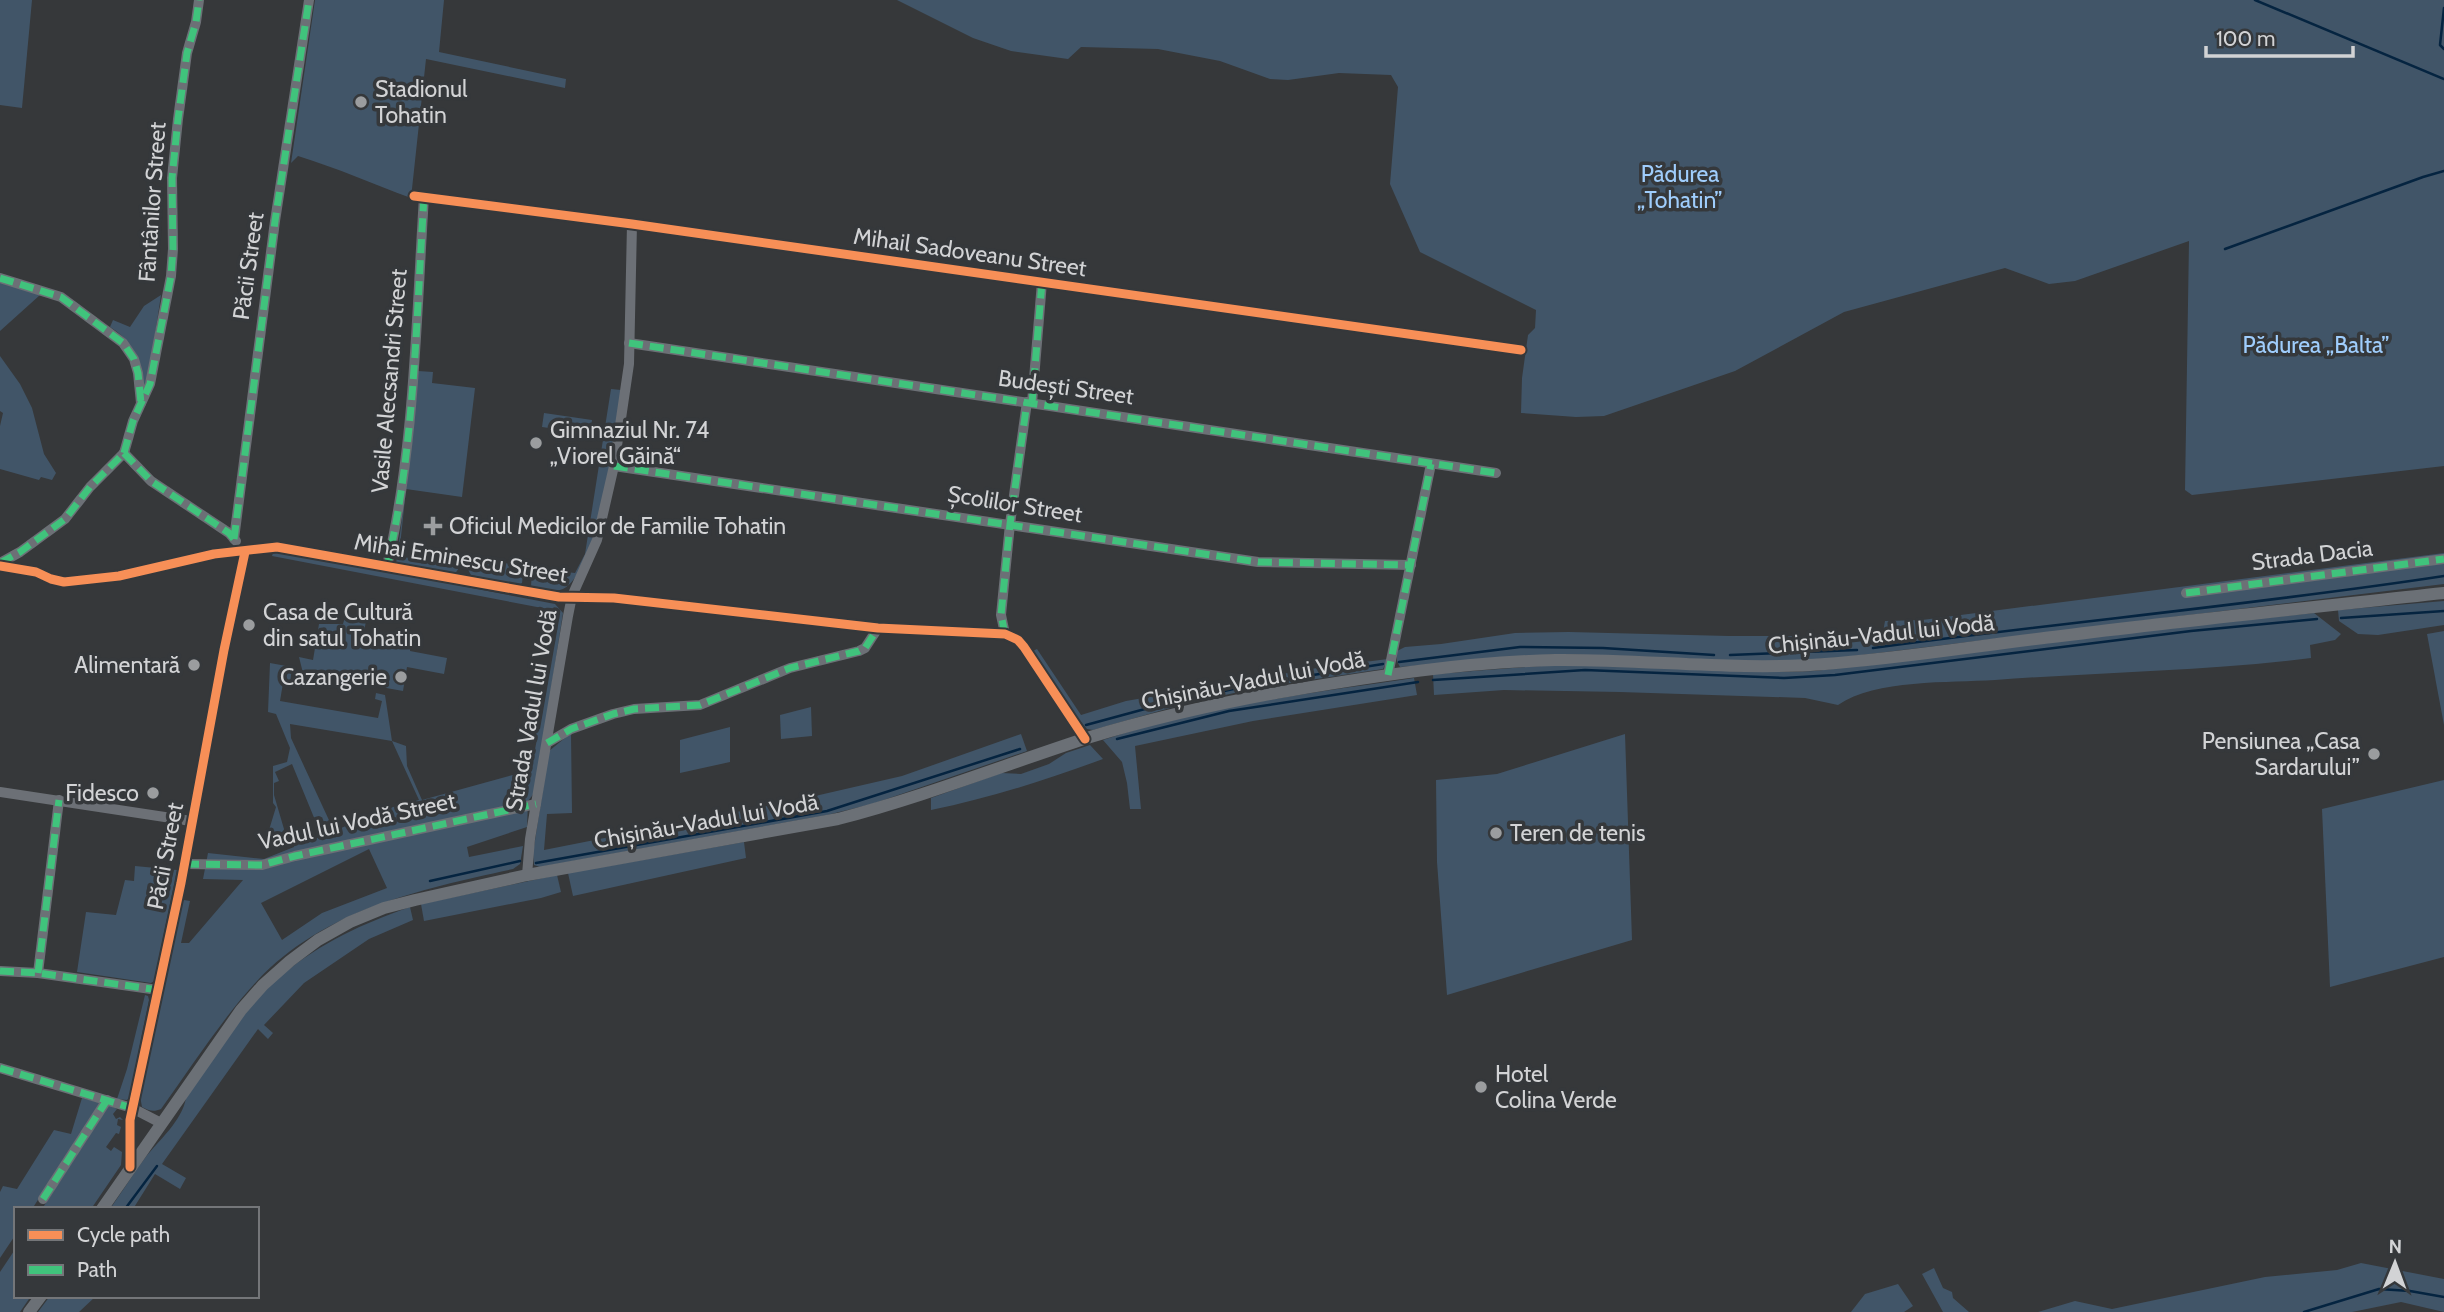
<svg xmlns="http://www.w3.org/2000/svg" width="2444" height="1312" font-family="Cabin,sans-serif">
<style>
.green{fill:#415568;fill-rule:evenodd}
.lines{fill:none;stroke-linecap:round;stroke-linejoin:round}
.stream{stroke:#052440;stroke-width:2.5}
.minor{stroke:#6c7076;stroke-width:10}
.major{stroke:#6b7076;stroke-width:12}
.quiet{stroke:#40c37c;stroke-width:7;stroke-dasharray:14 7;stroke-linecap:butt}
.cycleway-casing{stroke:#35383b;stroke-width:13}
.cycleway{stroke:#f78f57;stroke-width:9}
.poi-dot{fill:#9b9d9f;stroke:#35383b;stroke-width:2.5}
.labels{text-anchor:middle;stroke-width:7;stroke-linejoin:round;paint-order:stroke}
.poi-label{font-size:23px;fill:#d2d3d5;stroke:#35383b;text-anchor:start}
.park-label{font-size:23px;fill:#9fcdfc;stroke:#35383b}
.street-label{font-size:23px;fill:#d2d3d5;stroke:#35383b}
</style>
<rect width="100%" height="100%" fill="#36383a"/>
<!-- green -->
<g class="green">
<path d="M0,0H32L22,108L0,105Z"/>
<path d="M315,0H444L439,52L566,79L565,88L426,59L411,198C373,184 337,168 298,156L291,163Z"/>
<path d="M897,0H2444V466L2192,495L2185,490L2189,241L2075,281L2049,284L2005,268L1844,312L1735,371L1604,416L1576,417L1521,413L1522,378L1528,335L1535,328L1536,310L1420,252L1390,184L1398,87L1391,75L1339,73L1288,80L1270,79L1220,61L1158,49L1081,47L1068,59L1011,51L973,38Z"/>
<path d="M0,281L40,295L0,331Z"/>
<path d="M161,295L148,381L144,394C137,365 138,344 110,327L113,320L130,327L144,306Z"/>
<path d="M0,356L20,384L32,408L44,454L56,473L52,480L41,477L39,480L0,469V426L3,413L0,411Z"/>
<path d="M418,371L433,372L432,383L475,388L462,497L406,489L399,556L459,568L454,575L396,564L406,488Z"/>
<path d="M611,389L621,390C615,430 599,571 563,589C553,593 541,589 531,587L532,568L575,573L585,554Z"/>
<path d="M544,413L592,420L590,434L542,427Z"/>
<path d="M285,552L555,604L563,613L535,792L528,801L527,827L467,847L469,857L523,846L520,864L513,869C422,889 324,909 257,981C221,1020 192,1066 161,1109C154,1112 149,1111 142,1107L140,1096L181,903L184,900L190,901L181,943H189L243,880L203,879L208,853L264,859L294,847V838L299,836L303,844L328,833L322,817L315,820L292,764L275,772L279,781L274,783V795L284,829L283,833L266,840L276,807L273,803V766L287,762L290,748L276,714L268,712L270,663L292,667L290,684L283,683L280,701L378,718L382,701L375,699L376,693L385,695L392,741L406,746L407,766L422,800L531,770L537,739L533,737L534,729H540L560,614L558,611L272,556L273,553ZM290,724L392,741L419,800L386,809L334,831L291,738ZM369,849L387,888L322,913L282,940L261,903Z"/>
<path d="M2444,553V584L1845,657L1774,662L1558,654L1400,667L1397,661V651L1405,647L1441,644L1515,633L1569,632L1729,636H1824L1883,632L1885,621L1922,620Z"/>
<path d="M467,555L524,567L522,583L519,585L471,575L466,566Z"/>
<path d="M2444,601V625L2378,635L2358,634L2339,621L2338,610Z"/>
<path d="M2314,613L2341,634L2335,640L2310,645L2311,658C2206,671 2100,672 1995,680C1949,683 1876,679 1838,705L1805,698L1620,692L1504,690L1434,695L1433,674C1478,671 1523,666 1567,665C1650,664 1732,675 1815,671L2184,626Z"/>
<path d="M345,617L366,621L364,632L378,638L377,641L384,643V645L400,649L402,640L411,641L410,651L447,658L444,674L407,667L403,691L303,673L299,657L313,660L319,624H343Z"/>
<path d="M2444,631V725L2427,634Z"/>
<path d="M1037,649L1081,715L1126,701L1317,668L1388,659L1383,669L1257,688L1184,704L1093,730L1087,729L1080,721L1033,651Z"/>
<path d="M1414,678L1417,695L1253,721L1135,746L1141,809H1130L1127,783L1122,762L1103,740C1204,706 1310,693 1414,678Z"/>
<path d="M811,707L812,736L781,739L780,715Z"/>
<path d="M730,727V762L680,773V740Z"/>
<path d="M571,733L572,813L547,814L544,850L802,799L902,776L1021,734L1027,751L872,804L827,815L540,867L534,865L533,853L549,751Z"/>
<path d="M1625,734L1632,940L1447,995L1437,862L1436,780L1497,774Z"/>
<path d="M1090,745L1103,759C1046,780 990,798 931,810V798L1001,773L1021,774L1049,764L1066,753Z"/>
<path d="M2444,780V957L2330,987L2322,809Z"/>
<path d="M744,842L746,858L573,896L568,873Z"/>
<path d="M135,866L177,870L154,981L151,983L77,972L86,912L116,915L125,880L134,881Z"/>
<path d="M557,875L561,892L541,898L424,921L421,904Z"/>
<path d="M410,907L413,920L369,939L304,983L264,1025L273,1033L268,1039L258,1029L162,1164L186,1178L180,1189L155,1174L133,1209H110C122,1192 133,1174 145,1158C159,1140 182,1121 186,1098C215,1057 243,1007 282,975C320,943 364,923 410,907Z"/>
<path d="M145,995L148,996L149,1000L129,1098L127,1100L117,1099L127,1069Z"/>
<path d="M82,1098L101,1103L32,1209H16V1234L0,1258V1192L3,1186L17,1189L54,1130L71,1134Z"/>
<path d="M109,1105L117,1109L113,1114L116,1119L120,1117L123,1120L118,1119L117,1125L121,1127L119,1134L116,1133L106,1147L111,1151L114,1147L122,1152L121,1165L91,1209H42Z"/>
<path d="M16,1248V1296H31L20,1312H0V1272Z"/>
<path d="M2361,1263L2444,1279V1312L2401,1302L2352,1312H2038L2075,1301L2112,1309L2265,1277L2337,1270Z"/>
<path d="M1934,1268L1943,1288L1952,1292L1953,1298L1969,1312H1943L1922,1274Z"/>
<path d="M1898,1284L1913,1306L1904,1312H1851L1865,1294Z"/>
<path d="M50,1296H96L79,1312H38Z"/>
</g>
<g class="lines">
<!-- stream -->
<g class="stream">
<path d="M2255,0L2444,79"/>
<path d="M2444,8L2440,45L2444,49"/>
<path d="M2225,249L2423,177L2444,171"/>
<path d="M2341,618L2444,611"/>
<path d="M1873,648C2063,622 2255,605 2444,576"/>
<path d="M1730,655L1857,650"/>
<path d="M1399,662L1520,647L1603,648L1714,655"/>
<path d="M1433,680L1585,670L1784,678L1835,675L2191,631L2317,619"/>
<path d="M1086,725L1167,703L1262,683L1383,664"/>
<path d="M1117,739L1229,711L1418,682"/>
<path d="M536,863L827,811L1020,749"/>
<path d="M430,881L520,861"/>
<path d="M125,1209L157,1166"/>
<path d="M2304,1312L2379,1289L2410,1291L2444,1297"/>
</g>
<!-- minor -->
<g class="minor">
<path d="M414,196L632,224L1521,350"/>
<path d="M0,278L61,297L123,343L134,359L138,373L141,403"/>
<path d="M629,343L1496,473"/>
<path d="M1032,403L1042,282"/>
<path d="M124,453L133,421L150,384L171,276L173,249L172,178L178,119L187,53L196,22L199,0"/>
<path d="M124,453L151,481L229,533L236,541"/>
<path d="M614,466L1258,562L1411,565"/>
<path d="M234,539L275,221L309,0"/>
<path d="M0,563L20,552L65,519L90,487L124,453"/>
<path d="M0,566L36,572L51,579L64,582L119,576L214,554L277,547L559,597L614,598L878,628L1005,634L1018,640L1024,647L1085,739"/>
<path d="M387,566C415,446 416,320 424,197"/>
<path d="M2186,593L2444,559"/>
<path d="M1005,634L1001,615L1010,524L1027,402"/>
<path d="M1388,675L1431,464"/>
<path d="M547,743L571,729L613,714L634,709L700,705L790,668L859,651L865,648L878,628"/>
<path d="M0,792L191,821"/>
<path d="M185,864L262,865L295,856L536,804"/>
<path d="M527,875L530,839L568,616L572,596L597,540L614,466L629,364L632,224"/>
<path d="M0,971L38,973L158,990"/>
<path d="M38,973L59,800"/>
<path d="M0,1068L132,1108L161,1123"/>
<path d="M130,1167V1120L181,883L224,650L245,552"/>
<path d="M43,1199L107,1100"/>
</g>
<!-- major -->
<g class="major">
<path d="M102,1209L241,1010L263,985L290,961L318,940L350,922L384,908L415,900L527,875L838,819C923,797 1004,765 1087,738C1153,718 1219,703 1287,691C1375,676 1465,662 1555,660C1645,659 1735,671 1825,664C1904,658 1983,645 2061,636C2189,620 2316,607 2444,593"/>
<path d="M29,1312L41,1296"/>
</g>
<!-- quiet -->
<g class="quiet">
<path d="M0,278L61,297L123,343L134,359L138,373L141,403"/>
<path d="M629,343L1496,473"/>
<path d="M1032,403L1042,282"/>
<path d="M124,453L133,421L150,384L171,276L173,249L172,178L178,119L187,53L196,22L199,0"/>
<path d="M124,453L151,481L229,533L238,544"/>
<path d="M614,466L1258,562L1411,565"/>
<path d="M234,539L275,221L309,0"/>
<path d="M0,563L20,552L65,519L90,487L124,453"/>
<path d="M387,566C415,446 416,320 424,197"/>
<path d="M2186,593L2444,559"/>
<path d="M1005,634L1001,615L1010,524L1027,402"/>
<path d="M1388,675L1431,464"/>
<path d="M547,743L571,729L613,714L634,709L700,705L790,668L859,651L865,648L878,628"/>
<path d="M185,864L262,865L295,856L536,804"/>
<path d="M0,971L38,973L158,990"/>
<path d="M38,973L59,800"/>
<path d="M0,1068L132,1108"/>
<path d="M43,1199L107,1100"/>
</g>
<defs>
<g id="cycleway">
<path d="M414,196L632,224L1521,350"/>
<path d="M0,566L36,572L51,579L64,582L119,576L214,554L277,547L559,597L614,598L878,628L1005,634L1018,640L1024,647L1085,739"/>
<path d="M130,1167V1120L181,883L224,650L245,552"/>
</g>
</defs>
<!-- cycleway casing -->
<use href="#cycleway" class="cycleway-casing"/>
<!-- cycleway -->
<use href="#cycleway" class="cycleway"/>
</g>
<!-- markers -->
<g class="poi-dot">
<circle cx="361" cy="102" r="7"/>
<circle cx="536" cy="443" r="7"/>
<path d="M429.5 515.5h7v7h7v7h-7v7h-7v-7h-7v-7h7z"/>
<circle cx="249" cy="625" r="7"/>
<circle cx="194" cy="665" r="7"/>
<circle cx="401" cy="677" r="7"/>
<circle cx="2374" cy="754" r="7"/>
<circle cx="153" cy="793" r="7"/>
<circle cx="1496" cy="833" r="7"/>
<circle cx="1481" cy="1087" r="7"/>
</g>
<g class="labels">
<!-- poi labels -->
<g class="poi-label">
<text x="375" y="97">Stadionul<tspan x="375" dy="26">Tohatin</tspan></text>
<text x="550" y="438">Gimnaziul Nr. 74<tspan x="550" dy="26">„Viorel Găină“</tspan></text>
<text x="449" y="534">Oficiul Medicilor de Familie Tohatin</text>
<text x="263" y="620">Casa de Cultură<tspan x="263" dy="26">din satul Tohatin</tspan></text>
<text x="180" y="673" text-anchor="end">Alimentară</text>
<text x="387" y="685" text-anchor="end">Cazangerie</text>
<text x="2360" y="749" text-anchor="end">Pensiunea „Casa<tspan x="2360" dy="26">Sardarului”</tspan></text>
<text x="139" y="801" text-anchor="end">Fidesco</text>
<text x="1510" y="841">Teren de tenis</text>
<text x="1495" y="1082">Hotel<tspan x="1495" dy="26">Colina Verde</tspan></text>
</g>
<!-- park labels -->
<g class="park-label">
<text x="1680" y="182">Pădurea<tspan x="1680" dy="26">„Tohatin”</tspan></text>
<text x="2316" y="353">Pădurea „Balta”</text>
</g>
<!-- street labels -->
<g class="street-label">
<text transform="translate(152 202) rotate(-86)" y="8">Fântânilor Street</text>
<text transform="translate(970 252) rotate(8)" y="8">Mihail Sadoveanu Street</text>
<text transform="translate(248 266) rotate(-82)" y="8">Păcii Street</text>
<text transform="translate(389 381) rotate(-85)" y="8">Vasile Alecsandri Street</text>
<text transform="translate(1066 387) rotate(8)" y="8">Budești Street</text>
<text transform="translate(1015 504) rotate(9)" y="8">Școlilor Street</text>
<text transform="translate(2312 555) rotate(-7)" y="8">Strada Dacia</text>
<text transform="translate(461 558) rotate(9)" y="8">Mihai Eminescu Street</text>
<text transform="translate(1881 634) rotate(-6)" y="8">Chișinău-Vadul lui Vodă</text>
<text transform="translate(1253 680) rotate(-11)" y="8">Chișinău-Vadul lui Vodă</text>
<text transform="translate(531 710) rotate(-80)" y="8">Strada Vadul lui Vodă</text>
<text transform="translate(357 821) rotate(-12)" y="8">Vadul lui Vodă Street</text>
<text transform="translate(706 821) rotate(-10)" y="8">Chișinău-Vadul lui Vodă</text>
<text transform="translate(165 856) rotate(-79)" y="8">Păcii Street</text>
</g>
</g>
<!-- legend -->
<rect x="14" y="1207" width="245" height="91" fill="#35383b" stroke="#747679" stroke-width="2"/>
<rect x="28" y="1230" width="35" height="10" fill="#f78f57" stroke="#747679" stroke-width="2"/>
<text x="77" y="1242" font-size="21" fill="#d2d3d5">Cycle path</text>
<rect x="28" y="1265" width="35" height="10" fill="#40c37c" stroke="#747679" stroke-width="2"/>
<text x="77" y="1277" font-size="21" fill="#d2d3d5">Path</text>
<!-- north arrow -->
<g transform="translate(2395 1263) rotate(1)" stroke="#35383b" stroke-width="5" paint-order="stroke">
<path d="M0-5L12 26L0 18L-12 26Z" fill="#d2d3d5"/>
<text y="-10" font-size="19" font-weight="bold" text-anchor="middle" fill="#d2d3d5">N</text>
</g>
<!-- scale -->
<path d="M2206 46v10h147v-10" fill="none" stroke="#d2d3d5" stroke-width="3.5"/>
<text x="2216" y="46" font-size="21" fill="#d2d3d5" stroke="#35383b" stroke-width="5" paint-order="stroke">100 m</text>
</svg>
